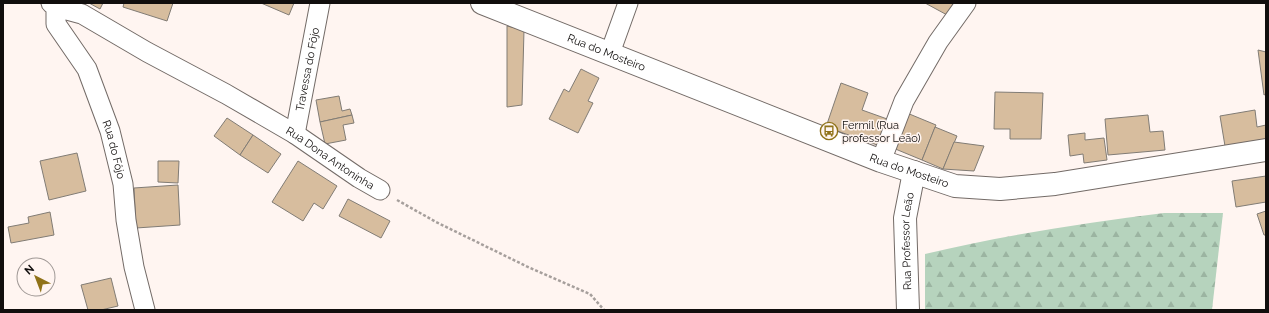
<svg xmlns="http://www.w3.org/2000/svg" width="1269" height="313" font-family="Raleway,sans-serif">
<style>
.forest{fill:url(#forest-firs)}
.building{fill:#d7bd9e;stroke:#817c75}
.lines{fill:none;stroke-linecap:round;stroke-linejoin:round}
.street-casing{stroke:#736b67;stroke-width:21}
.secondary-casing{stroke:#736b67;stroke-width:24}
.path{stroke:#a69f9c;stroke-width:2.5;stroke-dasharray:3 2;stroke-linecap:butt}
.street{stroke:#fff;stroke-width:19}
.secondary{stroke:#fff;stroke-width:22}
.labels{text-anchor:middle;stroke-width:3;stroke-linejoin:round;paint-order:stroke}
.street-label{font-size:11px;fill:#110e0d;stroke:#fff5f1}
.poi-label{font-size:11px;fill:#110e0d;stroke:#fff5f1;text-anchor:start}
</style>
<defs>
<pattern id="forest-firs" width="22" height="20" patternUnits="userSpaceOnUse"><rect width="22" height="20" fill="#b6d3bd"/><path d="M5 1l3.5 6h-7zM16 11l3.5 6h-7z" fill="#9bb4a1"/></pattern>
</defs>
<rect width="100%" height="100%" fill="#fff5f1"/>
<!-- forest -->
<path class="forest" d="M1164,213H1223L1212,310H925V254C1004,235 1084,223 1164,213Z"/>
<!-- building -->
<g class="building">
<path d="M89,3H103L100,9Z"/>
<path d="M124,3H173L167,21L123,7Z"/>
<path d="M261,3H294L289,15Z"/>
<path d="M925,3H957L949,16Z"/>
<path d="M507,26L524,30L522,105L507,107Z"/>
<path d="M1258,50L1266,52V94L1264,95Z"/>
<path d="M581,69L599,78L588,101L593,103L578,133L549,119L564,89L569,92Z"/>
<path d="M841,83L868,93L862,110L890,120L880,146L826,127Z"/>
<path d="M995,92L1043,93L1041,139H1010V129H994Z"/>
<path d="M339,96L342,111L350,109L352,115L320,122L316,100Z"/>
<path d="M1255,110L1257,127L1266,125V139L1225,146L1220,116Z"/>
<path d="M907,113L936,125L922,160L893,148Z"/>
<path d="M352,115L354,123L343,125L346,140L325,144L320,122Z"/>
<path d="M1148,115L1150,132L1163,131L1165,150L1108,155L1105,119Z"/>
<path d="M227,118L253,135L240,155L214,136Z"/>
<path d="M935,127L957,136L943,169L922,160Z"/>
<path d="M1085,133V140L1104,138L1107,160L1084,163L1083,154L1070,156L1068,135Z"/>
<path d="M253,135L281,154L268,173L240,155Z"/>
<path d="M954,142L984,146L974,171L943,169Z"/>
<path d="M77,153L86,191L49,200L40,161Z"/>
<path d="M158,161H179L178,183L158,182Z"/>
<path d="M298,161L337,186L323,209L314,203L303,221L272,202Z"/>
<path d="M1266,176V202L1236,207L1232,181Z"/>
<path d="M178,185L180,225L136,228L134,188Z"/>
<path d="M348,199L390,221L381,238L339,216Z"/>
<path d="M1266,211V235H1264L1257,214Z"/>
<path d="M50,212L54,235L11,243L8,227L29,223L28,217Z"/>
<path d="M111,278L118,306L101,310H88L81,285Z"/>
</g>
<g class="lines">
<defs>
<g id="street">
<path id="s1" d="M51,3L56,7V24L87,69L110,131L123,184L126,220L134,267L145,310"/>
<path id="s2" d="M56,7L82,14L147,52L226,94L295,134L359,178L380,190"/>
<path d="M610,53L628,3"/>
<path id="s3" d="M295,134L320,3"/>
<path d="M881,161L904,101L938,42L966,3"/>
</g>
<g id="secondary">
<path id="s4" d="M482,3L881,161L955,186L1000,189L1055,184L1266,150"/>
<path id="s5" d="M908,310L905,218L914,172"/>
</g>
</defs>
<!-- street casing -->
<use href="#street" class="street-casing"/>
<!-- secondary casing -->
<use href="#secondary" class="secondary-casing"/>
<!-- path -->
<path class="path" d="M397,200L436,222L528,267L590,294L604,310"/>
<!-- street -->
<use href="#street" class="street"/>
<!-- secondary -->
<use href="#secondary" class="secondary"/>
</g>
<!-- icons -->
<defs>
<symbol id="bus-ring" viewBox="-11 -11 22 22"><circle r="9.5" fill="#fff5f1" stroke="#907218" stroke-width="1.5"/><path d="M-5-6H5V4H4V6H2V4H-2V6H-4V4H-5ZM-3.5-4V0h7V-4ZM-3.5 1.2v1.5H-2V1.2ZM2 1.2v1.5H3.5V1.2Z" fill="#907218"/></symbol>
</defs>
<g fill-rule="evenodd">
<use href="#bus-ring" x="819" y="121" width="20" height="20"/>
</g>
<g class="labels">
<!-- street labels -->
<g class="street-label">
<text dy="4" stroke="none"><textPath href="#s4" startOffset="134">Rua do Mosteiro</textPath></text>
<text dy="4" stroke="none"><textPath href="#s3" startOffset="66">Travessa do Fôjo</textPath></text>
<text dy="4" stroke="none"><textPath href="#s1" startOffset="163">Rua do Fôjo</textPath></text>
<text dy="4" stroke="none"><textPath href="#s2" startOffset="314">Rua Dona Antoninha</textPath></text>
<text dy="4" stroke="none"><textPath href="#s4" startOffset="459">Rua do Mosteiro</textPath></text>
<text dy="4" stroke="none"><textPath href="#s5" startOffset="69">Rua Professor Leão</textPath></text>
</g>
<!-- poi labels -->
<g class="poi-label">
<text x="842" y="129">Fermil (Rua<tspan x="842" dy="13">professor Leão)</tspan></text>
</g>
</g>
<!-- border -->
<rect width="1269" height="313" fill="none" stroke="#110e0d" stroke-width="8"/>
<!-- north arrow -->
<g transform="translate(36 277) rotate(318)"><circle r="19" fill="#fff5f1" stroke="#a09996"/>
<path d="M0-3L7 15L0 10L-7 15Z" fill="#907218"/>
<text y="-6" font-size="11" font-weight="bold" text-anchor="middle" fill="#110e0d">N</text>
</g>
</svg>
